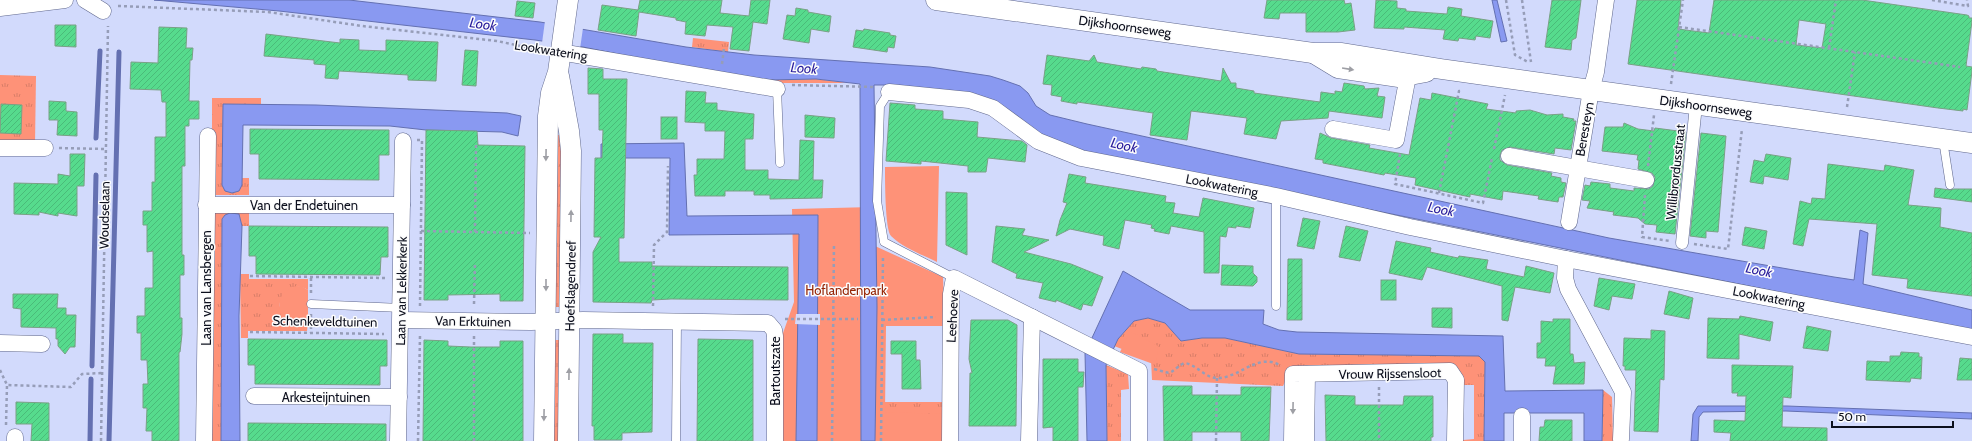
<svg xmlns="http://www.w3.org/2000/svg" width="1972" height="441" font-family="Cabin,sans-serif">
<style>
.grass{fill:url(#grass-tufts)}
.park{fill:#fe9278}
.water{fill:#8999f1;stroke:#6470b1}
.pier{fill:#d2dafc}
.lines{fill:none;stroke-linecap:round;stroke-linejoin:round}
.stream{stroke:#6470b1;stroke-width:5}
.building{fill:url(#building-hatch);stroke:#79a185;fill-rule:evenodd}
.service-casing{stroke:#60688d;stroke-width:9}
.pedestrian-casing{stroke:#60688d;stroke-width:13}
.minor-casing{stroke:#60688d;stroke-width:17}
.tertiary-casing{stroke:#60688d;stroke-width:21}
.path{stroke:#969db8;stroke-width:2.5;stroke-dasharray:3 3;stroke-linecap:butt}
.service{stroke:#fff;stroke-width:8}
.pedestrian{stroke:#fff;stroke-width:12}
.minor{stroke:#fff;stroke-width:16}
.tertiary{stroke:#fff;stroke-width:20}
.oneway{fill:#9e9fa5}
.labels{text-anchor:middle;stroke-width:3;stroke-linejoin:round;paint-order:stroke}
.street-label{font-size:13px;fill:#0c0f1d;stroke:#fcfcfc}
.park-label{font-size:13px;fill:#952405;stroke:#fcfcfc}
.water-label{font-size:14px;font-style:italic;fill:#281c9c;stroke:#fcfcfc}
</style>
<defs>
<pattern id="grass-tufts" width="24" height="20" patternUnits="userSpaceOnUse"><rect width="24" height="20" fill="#fe9278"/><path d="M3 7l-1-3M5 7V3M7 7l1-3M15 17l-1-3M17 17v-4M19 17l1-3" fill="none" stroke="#d87d67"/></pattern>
<pattern id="building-hatch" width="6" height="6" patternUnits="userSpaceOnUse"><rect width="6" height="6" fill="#56db8d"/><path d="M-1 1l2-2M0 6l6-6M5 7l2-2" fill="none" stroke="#4abb79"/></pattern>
</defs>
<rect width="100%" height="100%" fill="#d2dafc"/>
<!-- grass -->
<g class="grass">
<path d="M693,38L729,42L728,52L692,47Z"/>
<path d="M0,75L36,76L35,144L0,143Z"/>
<path d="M816,79L848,83H772L767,80Z"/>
<path d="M212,98H261V104H223L222,185C226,194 231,193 239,191L242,178H249V195H212Z"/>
<path d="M558,135L563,136L562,307H553L555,136Z"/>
<path d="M249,210V226H242L239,214L222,219L221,441H210L214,212Z"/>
<path d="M240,274H249V279H308V290C294,281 282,292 279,306L298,324L308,323L307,331H248V338H241Z"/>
<path d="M1148,318L1165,323L1181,341L1202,338H1225L1299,354L1479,356L1485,361L1484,441H1463V440L1474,439V385H1462L1461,374L1293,366L1283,386L1152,380L1151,360L1114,346L1118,339L1134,321Z"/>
<path d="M549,340H565L564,441H548Z"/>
<path d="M1106,365L1128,374L1129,389L1121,390V441H1107Z"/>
<path d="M1603,390L1612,397L1613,441H1602Z"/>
<path d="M876,402H944L943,441H875Z"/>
</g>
<!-- park -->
<g class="park">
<path d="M939,166L937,262C923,255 903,248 891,236C885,230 885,178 885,167Z"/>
<path d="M873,207L875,246L943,277L945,326H886L885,412L944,414V441H783V333L794,302L792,209Z"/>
<path d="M297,286L303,287L308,290V323C302,324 295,325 289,323C277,318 276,299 286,291C289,288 293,287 297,286Z"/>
<path d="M1130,331L1158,346L1156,365L1120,352Z"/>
</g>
<!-- water -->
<g class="water">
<path d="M154,0H349L540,22L686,47L754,55L930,67L990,76L1003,80L1020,86L1028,93L1036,106L1050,115L1087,124L1609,238L1834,277L1854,280L1860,230L1868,233L1863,284L1972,310V331L1114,158L1059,145L1009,114L892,85H874L877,307L875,441H861L860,84L816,79L767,80L672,65L583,47L535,40L279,11Z"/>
<path d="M1492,0H1497L1507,41L1501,42Z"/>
<path d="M223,104L316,105L507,113L521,116L518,136L502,132L426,130L390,126L243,125L242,185L239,191L232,193L225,191L222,185Z"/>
<path d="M684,143L687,216L818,215L817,441H796L799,234L669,235L670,158H601V144Z"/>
<path d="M230,213L239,214L242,226L239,316L240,441H221L222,219L225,215Z"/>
<path d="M1123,271L1190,310H1264L1263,324L1279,330L1297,332L1503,336L1505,391L1603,390L1602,441H1584V413H1504V441H1484L1485,362L1479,356L1299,354L1225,338H1202L1181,341L1165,323L1148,318L1134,321L1118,339L1106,365L1107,441H1087L1085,353Z"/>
<path d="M1698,406H1787L1972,413V419L1786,411L1703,412L1699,417L1698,441H1691L1693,414Z"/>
</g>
<!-- pier -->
<g class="pier">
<path d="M545,21L583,28L580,49L542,43Z"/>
<path d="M796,314H820V325L795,324Z"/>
</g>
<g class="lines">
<!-- stream -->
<g class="stream">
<path d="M96,138L100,51"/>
<path d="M92,366L96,175"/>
<path d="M90,441L91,379"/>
<path d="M109,441L119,52"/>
</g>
</g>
<!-- building -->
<g class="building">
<path d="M640,0H722L720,13L749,16L751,0H770L767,24L753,22L749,51L730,49L733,27L707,25L705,36L685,34L686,22L676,20V18L639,12L636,36L598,30L602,5L638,10Z"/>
<path d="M1267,0H1344L1345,4L1351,3L1355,30L1338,32H1306V13H1280L1279,19L1264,18Z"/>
<path d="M1376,0L1397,1V8L1406,9V11L1447,14L1448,7L1462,9L1461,16L1493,21L1490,38L1476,36L1475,40L1459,38L1458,41L1443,39L1445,30L1404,27V29L1374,28Z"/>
<path d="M1552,0H1581L1576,38L1572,40L1571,50L1545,47Z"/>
<path d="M1637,0H1681L1678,29L1709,33L1714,0H1862L1967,15L1969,16V18H1972V21L1966,66L1972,67V71L1967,110L1963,109V111L1938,108L1628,64ZM1799,20L1826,24L1822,48L1796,45Z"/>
<path d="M517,1L535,3L533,18L515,16Z"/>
<path d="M796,8L808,10V12L831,16L829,32L811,29L809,43L783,39L787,15L795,16Z"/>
<path d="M55,25H76V47L55,46Z"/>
<path d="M159,27L187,28L186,48H193L192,60H190L189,101H199V119H189V126H185V166H182V255H184V275H180V318H182V334L180,352H179V441H152V431H146L147,408H143V384H148L147,360H141V333H137V316H145V288H153V251L147,252V225H143V211H152V182H155V137H166V102H162L161,90L130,89L131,62L158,63Z"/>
<path d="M864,29L890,33V35L896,36L894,48L888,47L887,52L853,47L856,30L863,31Z"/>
<path d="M266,34L340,43V39L359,40V50L386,51V40L438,42L436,81L408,80V75L357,72L339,71L338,79L325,78L326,65L314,64V60L264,56Z"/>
<path d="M465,50L478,51L476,86L462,85Z"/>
<path d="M1047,55L1089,61L1094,55L1097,62L1141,69L1142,67L1156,69L1157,71L1221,81L1223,68L1231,83H1236V88L1254,91V93L1320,102L1321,92L1335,94V91L1342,92L1344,83L1364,86L1365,89L1379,88L1377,96L1385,97L1382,118L1329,111L1328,118L1281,121L1276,139L1244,134L1247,118L1191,111L1187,140L1150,135L1153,113L1077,102V104L1061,101L1062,97L1051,95L1052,85L1043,84Z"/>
<path d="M588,68L603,69V79H627L624,238H619V262H652V266L788,267V300L671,299L652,300L651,303L593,302V252L601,237H594L595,158H602L603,130H599V94H588Z"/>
<path d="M686,91L706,92L705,103H717V110L754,114L753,139H745V170H768V179L799,180L800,140L814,141L813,180H823L822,198L770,199V195H754V191H725V196H695L694,175H697V159H724L725,131H705V123L685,122Z"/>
<path d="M1432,93L1488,104L1486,109L1516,113V111L1530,110L1547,115L1563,114V117L1574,119L1573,121H1576L1571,150L1555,148L1554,154L1510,147L1502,150L1500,155V160L1507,165L1552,173L1551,176L1561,178V182L1566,183L1563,197H1559L1558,202L1538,199L1539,196L1503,191L1502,200L1470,194V197L1415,185L1416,178L1385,173L1384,175L1323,163V160L1315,159L1320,133L1331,138L1370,145L1369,148L1409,155L1420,98L1431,100Z"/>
<path d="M49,101L66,102V111L77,112V136L57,135L58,120H49Z"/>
<path d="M890,103L915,105V109L943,111V119L978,122L977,137L1022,141L1027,145L1025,162L988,158L986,172H968V166L921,161V164L886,161Z"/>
<path d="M1,104L22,105L21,134L0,133Z"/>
<path d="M805,115L835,118L834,138L805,137Z"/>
<rect x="661" y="117" width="16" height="22"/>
<path d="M1624,123L1638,129L1654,131L1655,128L1686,132L1675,234L1656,232L1657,225L1645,224L1638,218L1613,215L1614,212L1587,208L1590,201L1582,200L1585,185L1590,186L1591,182L1610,184V188L1634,191V188L1649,189L1653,186L1655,177L1652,173L1638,169L1639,160H1637L1638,155L1602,151L1605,127H1623Z"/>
<path d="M250,129L389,130V155H379V180L259,179V154H250Z"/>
<path d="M426,130L477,131L478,145L525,146L523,301H500V294L448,295V300H424Z"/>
<path d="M1701,133L1726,136L1718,232L1706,231V238L1690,236Z"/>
<path d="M70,154H85L84,186H77V216L58,213V216L39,212V215L14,214V183L58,184V174L70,176Z"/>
<path d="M1766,154L1791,158L1788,180L1764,176L1763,184L1750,182L1754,160L1764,162Z"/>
<path d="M1828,164L1884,171L1885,165L1914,170L1908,205L1941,208L1940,227L1972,233V296L1907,288L1908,279L1872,275L1877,224L1809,219L1803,246L1793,244L1800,201L1811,204L1812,198L1825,199Z"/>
<path d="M1069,174L1086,177L1085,183L1166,196L1165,202L1175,203L1173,213L1199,217L1203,198L1254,208L1250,228L1236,226V228L1228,227L1226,237L1220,236L1219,273H1204V232L1171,226L1169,234L1154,231L1155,229L1151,228L1152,225L1125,220L1119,249L1103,245L1104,236L1070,229L1056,236L1060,220L1067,203L1063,202Z"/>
<path d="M1935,188L1950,190L1954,189H1972V202L1934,197Z"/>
<path d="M946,192L967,193V255L946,245Z"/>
<path d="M1303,218L1320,221L1314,249L1297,246Z"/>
<path d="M249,226L388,227V257H381L380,275L256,274V256H249Z"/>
<path d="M996,226L1025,229L1022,235L1049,240L1024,252L1071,264L1103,277L1092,306L1083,304L1081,310L1056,300V302L1039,298L1043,283L1016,278L1017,274L992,262Z"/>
<path d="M1346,226L1368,231L1360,261L1339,257Z"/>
<path d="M1745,227L1767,231L1764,249L1742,245Z"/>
<path d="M1396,241L1431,248L1430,252L1458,258L1459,256L1488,260L1486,269L1524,277L1526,266L1554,273L1550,293L1515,287L1508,321L1502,320V286L1427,267L1422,280L1389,273Z"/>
<path d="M1288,259H1302V320H1287Z"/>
<path d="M1222,265L1253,266V273L1257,277V282L1253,286L1221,285Z"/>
<path d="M1599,278L1635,284L1632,299L1612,296L1609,310L1594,306Z"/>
<rect x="1381" y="280" width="15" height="20"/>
<path d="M1669,291L1693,298L1689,319L1664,314Z"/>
<path d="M13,294H58L57,308H66V315H76L75,347H70L65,354L58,346V339H56V328L21,327V309L13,308Z"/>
<path d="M1432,308H1452V328L1432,327Z"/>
<path d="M1740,316L1773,322L1770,341L1739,334V359L1707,358L1708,318L1739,319Z"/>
<path d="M1553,319H1570V354H1573L1574,363L1585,362L1584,384H1553L1556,366H1545L1546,358H1537V343H1541V321L1553,322Z"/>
<path d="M971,320H1008L1017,325L1016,426H969L970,373H972L969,359Z"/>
<path d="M1807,326L1831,331L1828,351L1803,348Z"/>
<path d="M1651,330L1665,331L1664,380L1660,379L1658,432L1634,431L1636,370H1625V366H1623L1624,338L1651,339Z"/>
<path d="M593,334H623V343H653L652,432L622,433V440H594V426H592Z"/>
<path d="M248,339L387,340V366H380V385L255,384V365H248Z"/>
<path d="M698,339L753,340V441H697Z"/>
<path d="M424,340L448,341V346L471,347H500V341H523V441H423Z"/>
<path d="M891,341H916V360H920L921,389H902V354H891Z"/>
<path d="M1901,352L1919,353V357H1922L1921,379L1911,378L1910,382L1866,380L1867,361L1890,362V356H1900Z"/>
<path d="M1960,358L1972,359V380H1957Z"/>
<path d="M1043,359H1078V372H1084L1083,387H1078V441H1053V427L1043,428Z"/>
<path d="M1732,365L1793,366L1791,398L1783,397L1782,427L1827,428V441H1730L1731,433L1714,432V420L1745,421L1746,396H1737L1738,393H1732Z"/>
<path d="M1163,386H1192V395H1241V387H1271L1269,441H1241V432H1192V441H1164Z"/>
<path d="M1325,395L1355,396V405H1403L1404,396H1433V437H1431V441H1326Z"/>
<path d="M16,402L49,403V441H31L32,424H16Z"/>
<path d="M1545,420H1572V441H1539L1540,427H1544Z"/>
<path d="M248,423L386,424V441H248Z"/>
</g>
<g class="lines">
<defs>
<g id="service">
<path d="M777,89L780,163"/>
<path d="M889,92L880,106L877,201L884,242L954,278"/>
<path d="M1943,140L1950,185"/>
<path d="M311,304L401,308"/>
<path d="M1276,306V196"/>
<path d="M676,441L677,321"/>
</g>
<path id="pedestrian" d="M1682,243L1696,105"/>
<g id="minor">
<path d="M85,0L103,11"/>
<path d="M0,8L65,0"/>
<path d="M560,52L777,89"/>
<path d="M889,92L969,100L993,108L1038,141L1081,158L1276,196L1410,227L1566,259L1972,337"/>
<path d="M1333,129L1396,140L1410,65"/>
<path d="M0,148H45"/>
<path d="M1509,156L1646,180"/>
<path d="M206,205H402"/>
<path d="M1569,222L1591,90L1596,72L1606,0"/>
<path d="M1566,259L1565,278L1568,289L1623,392L1621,439"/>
<path d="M401,320L531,322L583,320L768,323L774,330L775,336V441"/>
<path d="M0,343L42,344"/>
<path d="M254,396L399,397"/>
<path d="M1522,416V441"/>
<path d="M15,441V437"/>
<path d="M204,441L208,136"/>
<path d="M398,441L403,141"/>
<path d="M950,441L951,294L954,278L1139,371V441"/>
<path d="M1029,441L1032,317"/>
<path d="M1292,441L1293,374L1450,371L1456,380L1455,441"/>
<path d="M1306,441L1307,374"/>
</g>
<g id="tertiary">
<path d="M936,0L1313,53H1342L1441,69L1972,143"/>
<path d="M1315,54L1338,68L1399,77L1426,72"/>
<path d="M559,76L569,131L571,151L568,441"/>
<path d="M544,441L548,116L551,93L558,72L568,0"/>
</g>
</defs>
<!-- service casing -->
<use href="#service" class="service-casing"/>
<!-- pedestrian casing -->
<use href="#pedestrian" class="pedestrian-casing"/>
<!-- minor casing -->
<use href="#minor" class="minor-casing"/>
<!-- tertiary casing -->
<use href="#tertiary" class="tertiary-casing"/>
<!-- path -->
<g class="path">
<path d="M1506,0L1515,55L1528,62"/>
<path d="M1522,0L1531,62"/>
<path d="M1932,0L1968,6L1967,0"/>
<path d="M118,6L268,12L362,26L497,41L544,51"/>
<path d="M1679,27L1960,67"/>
<path d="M1829,48L1836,0"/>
<path d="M722,64L724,48"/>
<path d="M1671,84L1683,0"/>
<path d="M792,85L875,87"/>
<path d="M1847,107L1855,52"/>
<path d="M417,140H422L420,306"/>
<path d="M59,148L106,149"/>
<path d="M1494,149L1505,95"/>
<path d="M1400,154L1395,184L1483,203L1492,158"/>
<path d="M1648,166L1654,115"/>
<path d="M1439,193L1459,91H1462"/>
<path d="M1645,195L1642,237L1670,241"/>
<path d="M421,231L530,233"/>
<path d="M475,232L476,145"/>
<path d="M1694,244L1728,249L1742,129"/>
<path d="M250,276L385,278"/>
<path d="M311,278V293"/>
<path d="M474,304L475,262"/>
<path d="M653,306L654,245L667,232L668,166"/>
<path d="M311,314V333"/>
<path d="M785,319H858"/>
<path d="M882,320L936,317"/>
<path d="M250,332L384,334"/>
<path d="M1154,369C1176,375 1166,374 1184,363C1197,364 1206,380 1220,378C1241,376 1260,352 1281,366"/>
<path d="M0,370L7,385L71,387L82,374L102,373"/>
<path d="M1379,387V441"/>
<path d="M6,425L7,385"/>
<path d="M101,441L108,26"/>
<path d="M418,441L420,335"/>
<path d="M474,441V336"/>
<path d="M832,441L834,243"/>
<path d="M881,441L883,255"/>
<path d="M1216,441L1217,378"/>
</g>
<!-- service -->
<use href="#service" class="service"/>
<!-- pedestrian -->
<use href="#pedestrian" class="pedestrian"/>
<!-- minor -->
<use href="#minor" class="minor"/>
<!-- tertiary -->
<use href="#tertiary" class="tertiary"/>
</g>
<!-- one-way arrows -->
<defs><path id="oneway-solid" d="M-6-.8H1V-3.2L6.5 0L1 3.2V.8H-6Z"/></defs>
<g class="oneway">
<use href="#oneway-solid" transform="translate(1348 69) rotate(9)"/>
<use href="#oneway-solid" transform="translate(546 155) rotate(91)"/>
<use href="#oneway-solid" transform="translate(571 216) rotate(-89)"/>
<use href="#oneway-solid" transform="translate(546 285) rotate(90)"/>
<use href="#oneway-solid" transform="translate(569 374) rotate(-89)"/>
<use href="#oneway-solid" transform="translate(1293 408) rotate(91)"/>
<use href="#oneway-solid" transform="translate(544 415) rotate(91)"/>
</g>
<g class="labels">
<!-- street labels -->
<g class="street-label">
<text transform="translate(1125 26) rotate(8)" y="5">Dijkshoornseweg</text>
<text transform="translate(551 50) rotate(9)" y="5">Lookwatering</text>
<text transform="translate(1706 106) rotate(8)" y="5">Dijkshoornseweg</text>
<text transform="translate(1584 129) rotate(-80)" y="5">Beresteyn</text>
<text transform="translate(1675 172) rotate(-84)" y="5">Willibrordusstraat</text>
<text transform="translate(1222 185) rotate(11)" y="5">Lookwatering</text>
<text x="304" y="210">Van der Endetuinen</text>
<text transform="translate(104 215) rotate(-89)" y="5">Woudselaan</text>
<text transform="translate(570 286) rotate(-89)" y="5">Hoefslagendreef</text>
<text transform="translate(206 288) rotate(-90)" y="5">Laan van Lansbergen</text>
<text transform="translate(401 291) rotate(-89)" y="5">Laan van Lekkerkerk</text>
<text transform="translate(1769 297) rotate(11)" y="5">Lookwatering</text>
<text transform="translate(952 316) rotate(-87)" y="5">Leehoeve</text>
<text transform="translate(325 321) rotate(1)" y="5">Schenkeveldtuinen</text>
<text transform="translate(473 321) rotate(1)" y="5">Van Erktuinen</text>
<text transform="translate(775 371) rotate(-90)" y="5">Bartoutszate</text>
<text transform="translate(1390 373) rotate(-1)" y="5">Vrouw Rijssensloot</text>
<text x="326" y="402">Arkesteijntuinen</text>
</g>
<!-- park labels -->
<g class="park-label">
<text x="846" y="295">Hoflandenpark</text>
</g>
<!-- water labels -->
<g class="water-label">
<text transform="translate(483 24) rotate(8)" y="5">Look</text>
<text transform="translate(804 68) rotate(4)" y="5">Look</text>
<text transform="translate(1124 145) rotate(12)" y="5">Look</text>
<text transform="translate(1441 209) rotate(11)" y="5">Look</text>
<text transform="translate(1759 270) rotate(11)" y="5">Look</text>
</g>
</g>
<!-- scale -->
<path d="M1832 421v6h121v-6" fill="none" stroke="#0c0f1d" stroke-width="2"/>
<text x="1838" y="421" font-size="12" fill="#0c0f1d" stroke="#fcfcfc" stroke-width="3" paint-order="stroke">50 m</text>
</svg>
